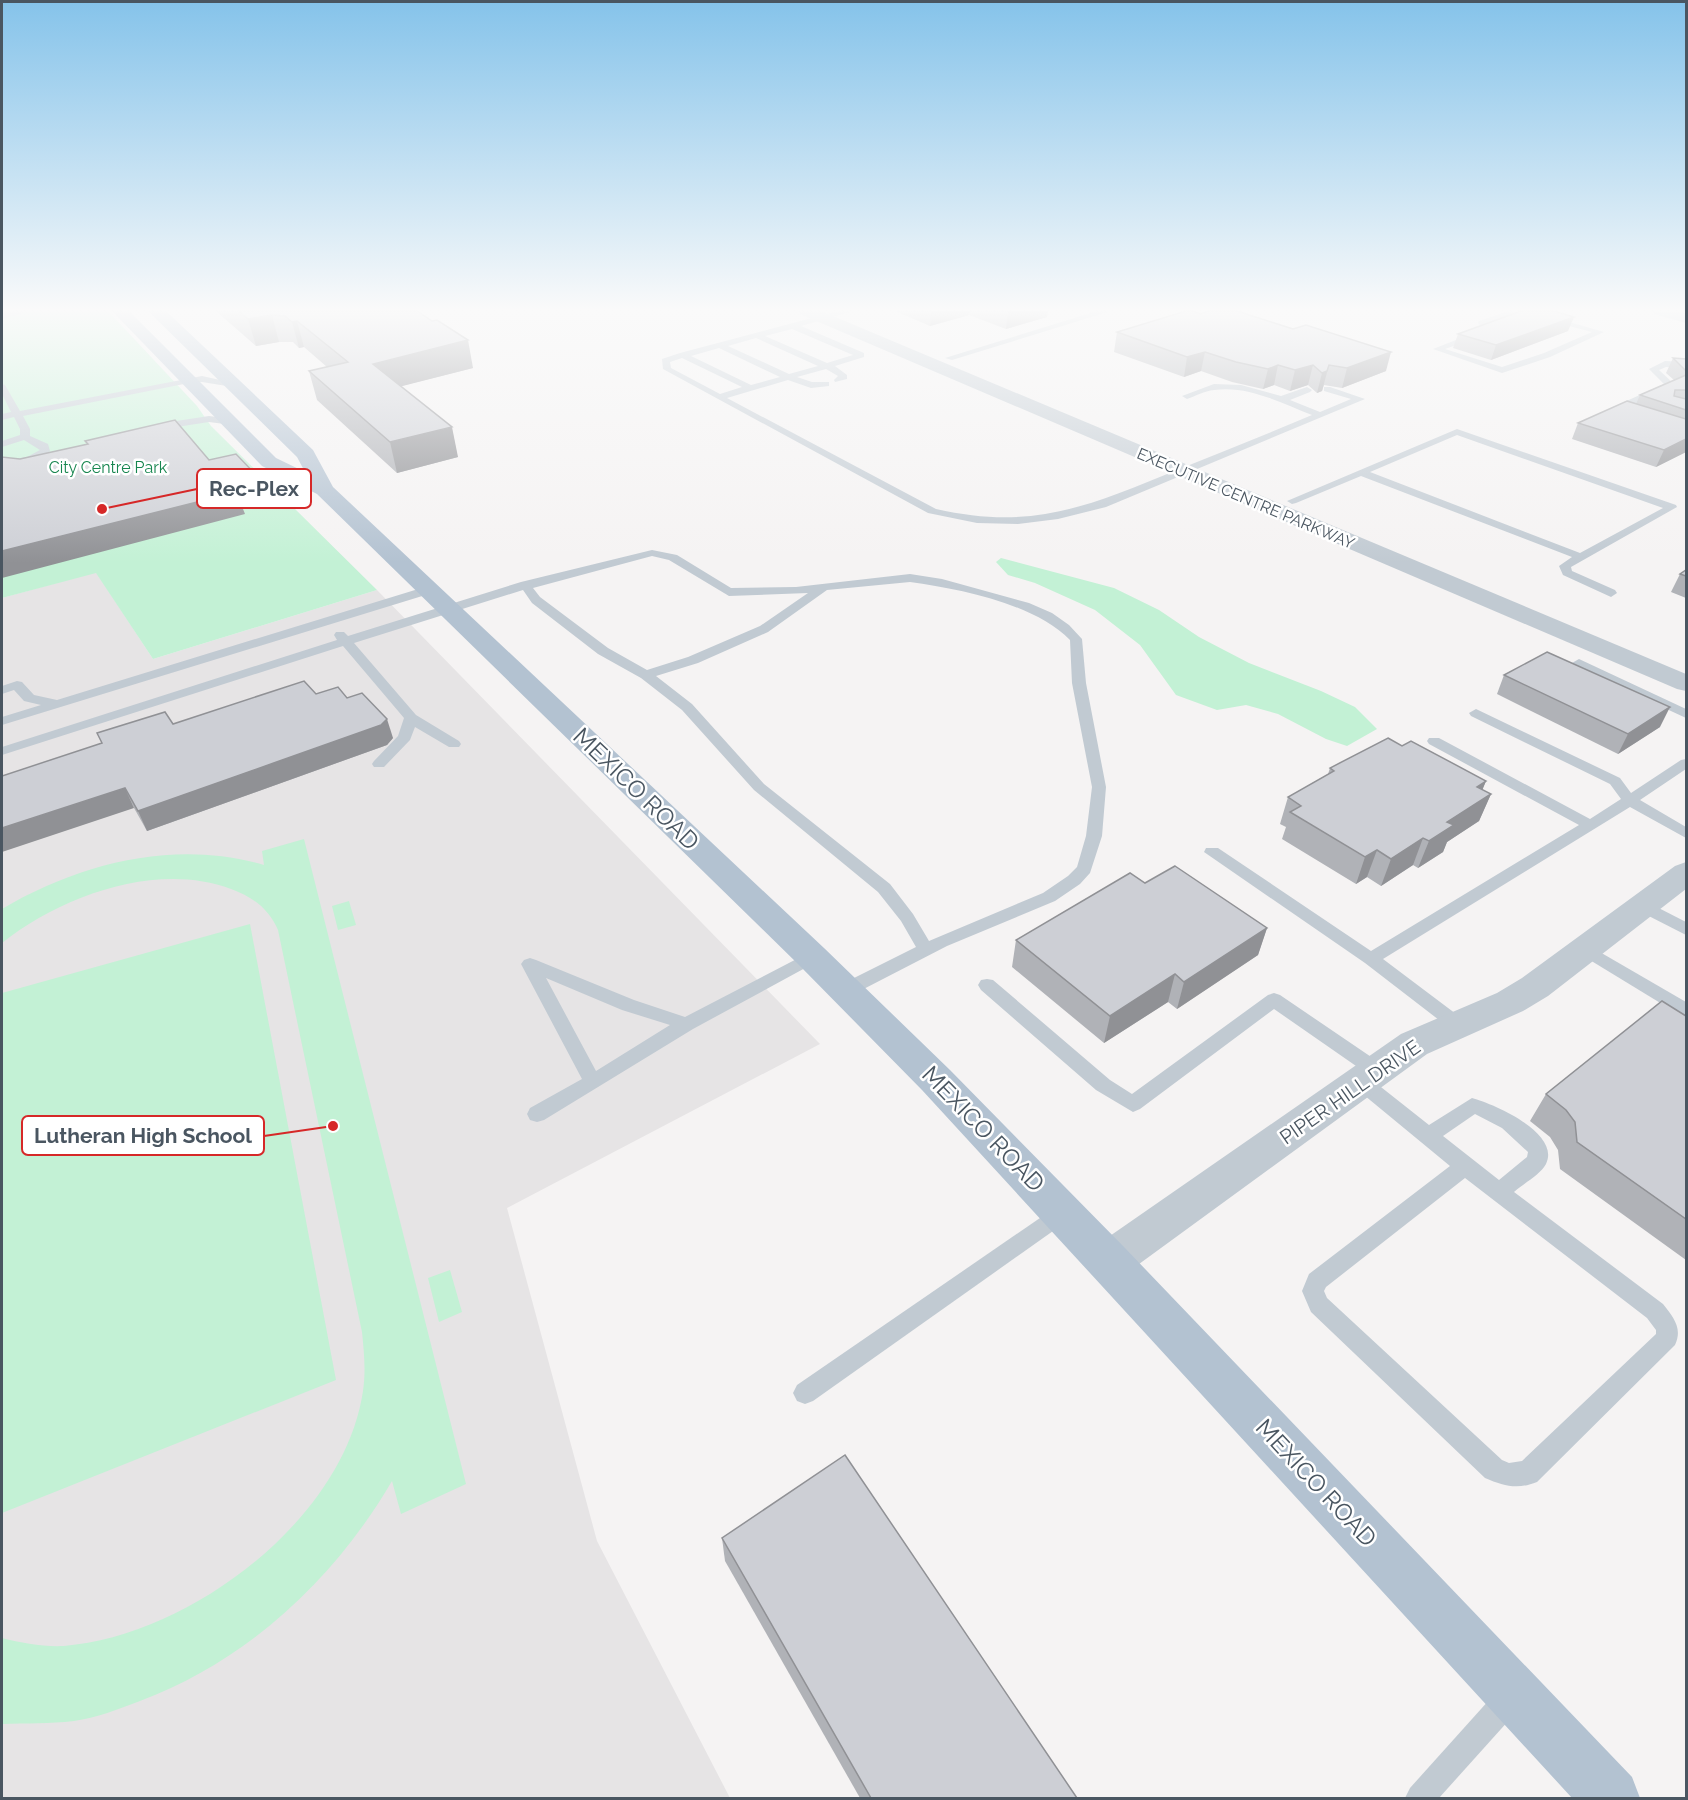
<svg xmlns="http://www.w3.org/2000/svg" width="1688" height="1800" font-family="Raleway,sans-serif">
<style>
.education{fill:#e6e4e5}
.green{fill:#c3f1d5}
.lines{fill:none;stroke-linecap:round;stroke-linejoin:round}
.service{fill:#c1cad2;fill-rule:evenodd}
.minor{fill:#c1cad2;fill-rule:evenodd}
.tertiary{fill:#c1cad2;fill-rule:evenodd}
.secondary{fill:#c1cbd6;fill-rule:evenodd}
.primary{fill:#b3c2d1;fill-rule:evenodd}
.wall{fill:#b0b2b7}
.shaded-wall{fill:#909195}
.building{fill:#cdcfd5;stroke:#909195;stroke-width:1.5}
.labels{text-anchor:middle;stroke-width:5;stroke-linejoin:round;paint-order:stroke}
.far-park-label{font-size:16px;fill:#17864f;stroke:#fff}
.far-street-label{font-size:16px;fill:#4a5661;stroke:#fff}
.street-label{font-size:20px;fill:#4a5661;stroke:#fff}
.near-street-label{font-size:24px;fill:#4a5661;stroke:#fff}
.leader{fill:none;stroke:#d62828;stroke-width:2}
.callout-dot{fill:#d62828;stroke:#fff;stroke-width:2}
.callout{fill:#fff;stroke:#d62828;stroke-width:2}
.callout-label{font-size:21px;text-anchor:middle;font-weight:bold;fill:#4a5661}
</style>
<rect width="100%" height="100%" fill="#f5f3f3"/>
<!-- education -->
<path class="education" d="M96,572L153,659L377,590L820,1044L507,1208L597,1541L730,1798H2V598Z"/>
<!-- green -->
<g class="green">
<path d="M2,311H108L197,406L211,426L377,590L153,659L96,573L2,598Z"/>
<path d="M1001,558L1114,588L1159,610L1199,637L1249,663L1321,691L1355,707L1377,729L1347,746L1326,739L1278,714L1246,705L1217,710L1176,695L1140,645L1095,610L1035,583L1008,575L996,562Z"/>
<path d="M304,839L466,1484L401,1514L392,1481C334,1580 248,1660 140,1701C119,1709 96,1718 74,1721C50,1724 26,1723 2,1724V1638C22,1643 43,1647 64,1646C189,1636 344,1520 363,1391C366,1371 364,1352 362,1332L278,930C269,909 253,897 231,889C157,861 61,896 2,943V909C80,863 175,839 264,865L262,851Z"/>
<path d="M349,901L356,925L338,930L332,906Z"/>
<path d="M250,924L336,1380L2,1513V993Z"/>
<path d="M450,1270L462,1312L439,1322L428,1278Z"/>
</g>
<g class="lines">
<!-- service -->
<g class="service">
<path d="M838,311H853L801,326L864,353V357L835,366L847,375V379L835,382L834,380L838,376L826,369L797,377L812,382H829V386L811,388L788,380L727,398L936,509C1033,531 1089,506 1177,470C1222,452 1267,434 1312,415C1281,403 1248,385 1214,390C1204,391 1196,396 1187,399L1182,396L1214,384L1241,385L1281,396L1307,387L1312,390L1310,392L1290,400L1320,412L1351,399L1324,391V387H1330L1365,399L1106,507L1058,519L1018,524L977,523L928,513L663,369L662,359L680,353ZM792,329L853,355L827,363L765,336ZM756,338L818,366L789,374L728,346ZM719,348L780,377L751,385L691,356ZM682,358L742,387L720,394L671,368L670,362Z"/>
<path d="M1097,311H1111L952,360L945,358Z"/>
<path d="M1508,311L1540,313L1556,311L1548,316L1604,332L1550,357L1502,373L1433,349L1484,329L1478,323L1479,321ZM1515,314L1541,318L1546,317V320L1592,332L1544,353L1502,367L1445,349L1493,332L1494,330L1488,324Z"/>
<path d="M1665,361L1686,362V368L1666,367L1659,370L1673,383V387L1617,412H1611V408L1664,384L1649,369Z"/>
<path d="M202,376L238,384L233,387L202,382L189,383L23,416L30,429V436L48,444L50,451L34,462L2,467V461L27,457L40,450L24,440L2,447V441L20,435V429L14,417L2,420V414L11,412L2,394V384L5,385L20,411Z"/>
<path d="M209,416L232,419L237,422L232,425L209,422L157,430L152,427L157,424Z"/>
<path d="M1457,429L1676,505L1677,507L1571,567L1572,571L1615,590L1617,593L1611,597L1563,575L1559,566L1572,557L1361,476L1296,503L1292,504L1287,501ZM1457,435L1663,508L1580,553L1370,472Z"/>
<path d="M652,550L677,555L731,588L796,587L910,574L942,579L1029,603L1052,613L1069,625L1082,639L1086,683L1106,787L1102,836L1090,873L1080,884L1055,901L947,946L852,995L846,996L840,995L837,990L840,985L916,947L901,921L878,892L754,790L682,710L641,678L598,654L532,603L523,590L354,643L416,715L459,741L461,744L459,747H449L415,727L410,740L384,767H374L372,764L374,761L398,736L404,718L343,646L2,755V747L337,640L334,635L336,632H344L348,636L521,582ZM652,556L669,560L729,596L808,593L760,626L688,657L647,670L608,648L540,597L533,588ZM910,582C960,589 1033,603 1070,640L1072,683L1092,787L1086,836L1077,867L1068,876L1043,893L929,941L913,914L890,884L764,784L692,704L656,676L698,663L768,632L827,590Z"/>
<path d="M428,586L434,590L432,593L2,725V717L41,705L24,701L14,690L2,694V686L17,681L22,682L34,695L57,700Z"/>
<path d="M1579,659L1686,709V718L1574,666L1572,663Z"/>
<path d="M1476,709L1620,778L1631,793L1681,760L1686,759V769L1640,800L1686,827V838L1630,807L1383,959L1464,1020L1467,1025L1464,1030L1458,1032L1452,1030L1365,963L1204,852L1206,848H1218L1371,951L1579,825L1429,744L1427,741L1429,738H1439L1590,819L1621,799L1610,784L1471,716L1469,713Z"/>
<path d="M1643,900L1686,922V935L1637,910L1635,906L1637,902Z"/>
<path d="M1586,944L1686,1002V1016L1680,1015L1580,954L1577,950L1580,946Z"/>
<path d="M812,951L818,953L821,957L818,961L693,1029L544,1120L537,1122L530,1120L527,1114L530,1108L582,1079L521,964L524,960L530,958L536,960L634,1000L685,1017ZM546,978L622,1010L670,1025L596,1071Z"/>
<path d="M987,979L993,980L1110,1080L1132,1094L1268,995L1274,993L1280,995L1383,1065L1385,1070L1383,1075L1376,1077L1369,1075L1274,1009L1140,1109L1133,1112L1096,1090L981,990L978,985L981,980Z"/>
<path d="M1360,1074L1367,1076L1429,1125L1472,1098C1494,1104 1561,1133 1546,1164C1541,1174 1523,1184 1514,1192L1663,1304C1673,1317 1683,1328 1675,1345L1537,1482C1517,1490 1504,1486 1485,1478L1311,1312L1302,1291L1309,1274L1450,1166L1353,1086L1350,1081L1353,1076ZM1475,1114L1502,1128L1528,1152L1527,1157L1499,1180L1443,1136ZM1465,1178L1647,1318L1656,1330V1334L1522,1461L1509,1463L1502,1460L1327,1298L1324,1291L1326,1287Z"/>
<path d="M1063,1204L1070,1207L1074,1213L1070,1219L813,1401L805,1404L797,1401L793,1393L797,1385L1056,1207Z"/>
<path d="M1509,1685L1519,1689L1523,1699L1519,1709L1439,1798H1405L1410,1788L1499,1689Z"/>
</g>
<!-- minor -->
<path class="minor" d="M1686,862V889L1548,996L1523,1011L1427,1054L1124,1275L1109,1280L1094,1275L1087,1261L1094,1247L1401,1034L1497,993L1522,978L1675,866Z"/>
<!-- tertiary -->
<g class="tertiary">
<path d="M2,311H23L21,314L2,319Z"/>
<path d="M798,311H821L1686,674V691L1677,689L800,314Z"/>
</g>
<!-- secondary -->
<path class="secondary" d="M1652,311L1686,313V323L1654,314Z"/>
<!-- primary -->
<path class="primary" d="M112,311H129L276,458L305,472L297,457L148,311H166L313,450L333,487L824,948L950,1070L1124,1247L1632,1777L1640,1798H1572L922,1090L800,966L317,494L262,466Z"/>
</g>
<!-- wall -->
<g class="wall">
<path d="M216,311H417L473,368L401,386L458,457L397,473L317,400L309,371L327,367L304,347L299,348L293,342H279L256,346Z"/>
<path d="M895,311H1048L1047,317L1006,329L969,315L930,326Z"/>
<path d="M1568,331L1491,360L1453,348L1458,334Z"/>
<path d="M1117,332L1386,371L1342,388L1324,385L1322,391L1317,393L1308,385L1290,391L1274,385L1263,389L1232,382L1201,371L1184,377L1114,352Z"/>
<path d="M1673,358L1686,359V452L1656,467L1572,439L1578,423L1636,404L1640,395L1674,380L1666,373Z"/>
<path d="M1686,570V598L1671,592L1680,574Z"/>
<path d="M1504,675L1660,727L1618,754L1497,694Z"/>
<path d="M316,694L347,698L393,738L387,745L147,831L134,808L97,733L173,724Z"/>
<path d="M1402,746L1486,781L1482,790L1491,794L1479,821L1447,842L1443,852L1418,868L1413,865L1381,886L1367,877L1356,884L1282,839L1286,827L1280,824L1288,797L1328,774L1330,768Z"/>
<path d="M1145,883L1267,928L1258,955L1177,1009L1168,1002L1104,1043L1012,967L1016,940Z"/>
<path d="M1686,1016V1260L1560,1169L1558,1150L1550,1137L1530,1121L1546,1094Z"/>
<path d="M722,1538L1077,1798H860L725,1561Z"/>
</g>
<!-- shaded-wall -->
<g class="shaded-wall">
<path d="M931,311H970L969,315L930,326Z"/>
<path d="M1008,311H1048L1047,317L1006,329Z"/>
<path d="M272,315L279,342L256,346L248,319Z"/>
<path d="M1574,317L1568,331L1491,360L1496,345Z"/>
<path d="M297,321L304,347L299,348L292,322Z"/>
<path d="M468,340L473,368L379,392L373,364Z"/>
<path d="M1205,352L1201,371L1184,377L1187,357Z"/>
<path d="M1391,352L1386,371L1342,388L1347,368Z"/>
<path d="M1278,365L1274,385L1263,389L1268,369Z"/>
<path d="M1313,365L1308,385L1290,391L1295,370Z"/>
<path d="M1329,365L1322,391L1317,393L1322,373Z"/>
<path d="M452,427L458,457L397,473L390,442Z"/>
<path d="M1686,439V452L1656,467L1664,450Z"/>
<path d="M261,480L268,502L243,509L245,514L2,578V551Z"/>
<path d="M1670,707L1660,727L1618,754L1628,734Z"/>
<path d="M387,719L393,738L387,745L147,831L138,811Z"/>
<path d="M1486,781L1477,803L1491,794L1479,821L1447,842L1443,852L1418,868L1429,841L1447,822L1477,787Z"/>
<path d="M125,788L134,808L2,852V828Z"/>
<path d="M1423,838L1413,865L1381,886L1391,859Z"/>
<path d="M1377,850L1367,877L1356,884L1365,857Z"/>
<path d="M1267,928L1258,955L1177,1009L1184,982Z"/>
<path d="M1175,974L1168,1002L1104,1043L1110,1016Z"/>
</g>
<!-- building -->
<g class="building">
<path d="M239,311H417L432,321L437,320L468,340L373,364L452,427L390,442L309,371L348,362L297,321L292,322L285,316L272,315L248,319Z"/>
<path d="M1186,311H1193L1200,314L1208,311H1237L1293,329L1306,325L1391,352L1347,368L1329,365L1327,371L1322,373L1313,365L1295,370L1278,365L1268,369L1236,362L1205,352L1187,357L1117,332Z"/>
<path d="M1521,311H1554L1574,317L1496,345L1458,334Z"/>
<path d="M1673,358L1686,359V371Z"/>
<path d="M1686,375V390H1675L1674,396L1686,399V410L1640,395Z"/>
<path d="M1627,401L1686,419V439L1664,450L1578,423Z"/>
<path d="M175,420L209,460L236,454L261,480L232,487L237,492L2,551V457L20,459L88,444L85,441Z"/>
<path d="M1686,570V576L1680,574Z"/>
<path d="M1547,652L1670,707L1628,734L1504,675Z"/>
<path d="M304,681L316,694L338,687L347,698L362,693L387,719L381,725L138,811L125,788L2,828V776L102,743L97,733L165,712L173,724Z"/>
<path d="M1388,738L1402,746L1411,741L1486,781L1477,787L1491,794L1447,822L1454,825L1429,841L1423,838L1391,859L1377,850L1365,857L1290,812L1301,806L1288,797L1334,771L1330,768Z"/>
<path d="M1175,866L1267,928L1184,982L1175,974L1110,1016L1016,940L1130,873L1145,883Z"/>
<path d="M1662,1001L1686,1016V1219L1577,1142L1575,1122L1566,1110L1546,1094Z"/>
<path d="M845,1455L1077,1798H871L722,1538Z"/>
</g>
<!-- sky -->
<linearGradient id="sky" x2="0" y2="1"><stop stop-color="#85c3ea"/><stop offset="0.55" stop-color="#fafafa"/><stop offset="1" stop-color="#fafafa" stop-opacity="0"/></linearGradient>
<rect width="1688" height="563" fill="url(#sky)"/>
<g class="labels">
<!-- far-park labels -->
<g class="far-park-label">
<text x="108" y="473">City Centre Park</text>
</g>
<!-- far-street labels -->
<g class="far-street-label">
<text transform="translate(1246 498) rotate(23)" y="6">EXECUTIVE CENTRE PARKWAY</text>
</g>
<!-- street labels -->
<g class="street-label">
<text transform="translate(1350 1092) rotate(-35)" y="7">PIPER HILL DRIVE</text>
</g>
<!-- near-street labels -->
<g class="near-street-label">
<text transform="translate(636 789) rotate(44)" y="8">MEXICO ROAD</text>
<text transform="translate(983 1129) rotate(46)" y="8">MEXICO ROAD</text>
<text transform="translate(1316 1483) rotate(47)" y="8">MEXICO ROAD</text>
</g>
</g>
<!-- callouts -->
<path class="leader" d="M102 509L197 489M333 1126L264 1136"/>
<g class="callout-dot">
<circle cx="102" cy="509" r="6"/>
<circle cx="333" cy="1126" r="6"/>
</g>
<g class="callout">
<rect x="197" y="469" width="114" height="39" rx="6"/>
<rect x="22" y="1116" width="242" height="39" rx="6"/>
</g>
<g class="callout-label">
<text x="254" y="496">Rec-Plex</text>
<text x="143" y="1143">Lutheran High School</text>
</g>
<!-- border -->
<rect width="1688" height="1800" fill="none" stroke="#4a5661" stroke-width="6"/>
</svg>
